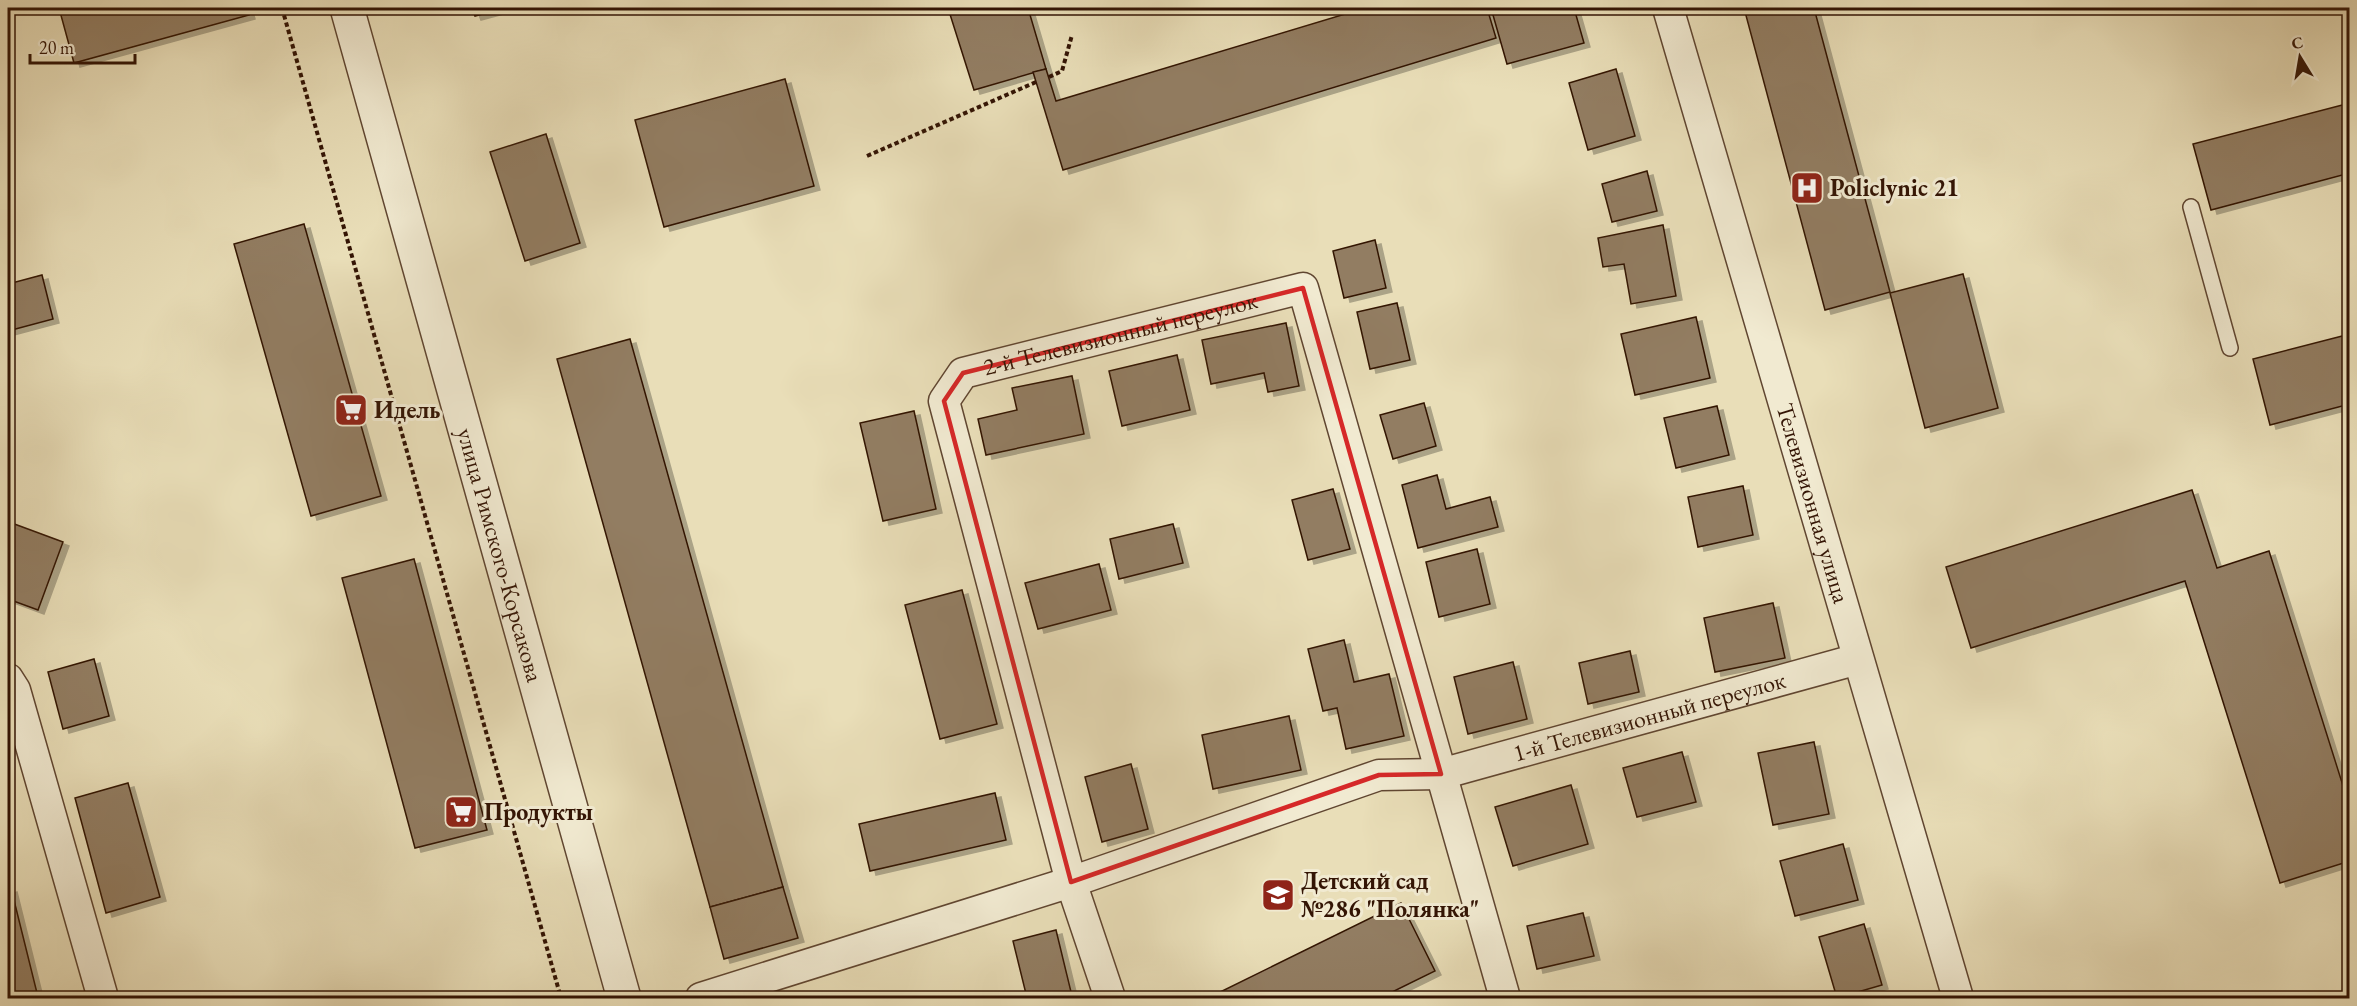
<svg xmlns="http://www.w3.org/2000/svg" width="2357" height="1006" font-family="'EB Garamond',serif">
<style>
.building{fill:#927d62;stroke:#331404;stroke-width:1.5;filter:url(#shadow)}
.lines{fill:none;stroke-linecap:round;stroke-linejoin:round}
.service-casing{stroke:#604631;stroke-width:18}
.minor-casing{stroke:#604631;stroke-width:33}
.tertiary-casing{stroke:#604631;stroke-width:36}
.path{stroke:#331404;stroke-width:4;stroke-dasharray:4.5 3;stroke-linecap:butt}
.service{stroke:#f1ead1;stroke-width:15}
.minor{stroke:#f1ead1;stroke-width:30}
.tertiary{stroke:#f1ead1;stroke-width:33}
.marked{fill:none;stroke:#d62828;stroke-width:4.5;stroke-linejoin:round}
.labels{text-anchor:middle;stroke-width:6;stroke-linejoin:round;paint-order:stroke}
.poi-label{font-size:24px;font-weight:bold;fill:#331404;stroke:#f1ead1;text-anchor:start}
.street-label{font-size:24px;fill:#331404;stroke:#f1ead1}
</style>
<defs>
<filter id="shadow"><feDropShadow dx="6" dy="4" stdDeviation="0" flood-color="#0004"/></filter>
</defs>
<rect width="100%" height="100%" fill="#e9deb8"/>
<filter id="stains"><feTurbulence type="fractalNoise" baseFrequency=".00333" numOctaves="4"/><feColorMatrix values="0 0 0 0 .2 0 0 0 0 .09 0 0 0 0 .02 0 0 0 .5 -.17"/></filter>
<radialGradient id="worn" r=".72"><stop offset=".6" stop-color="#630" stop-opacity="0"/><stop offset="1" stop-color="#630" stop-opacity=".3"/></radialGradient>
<!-- building -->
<g class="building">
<path d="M59,8H247L249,15L74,63Z"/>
<path d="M472,8H505L475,16Z"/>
<path d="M948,8H1028L1046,69L974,90Z"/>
<path d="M1365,8H1487L1496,38L1063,170L1033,72L1046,69L1056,101Z"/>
<path d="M1491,8H1574L1584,43L1507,64Z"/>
<path d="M1744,8H1814L1890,292L1825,310Z"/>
<path d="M1616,69L1635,136L1588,150L1569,83Z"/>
<path d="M785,79L814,186L664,227L635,120Z"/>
<path d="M2350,103V173L2211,210L2193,144Z"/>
<path d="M546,134L580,243L525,261L490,152Z"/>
<path d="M1647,171L1657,211L1612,222L1602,184Z"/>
<path d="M304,224L381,496L311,516L234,244Z"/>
<path d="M1663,225L1676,296L1631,304L1624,264L1603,267L1598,238Z"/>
<path d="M1375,240L1386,288L1344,298L1333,251Z"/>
<path d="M1963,274L1998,408L1925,428L1890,293Z"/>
<path d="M42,275L53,319L8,331V284Z"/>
<path d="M1397,303L1410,360L1370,369L1357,312Z"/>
<path d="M1696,317L1710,378L1635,395L1621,334Z"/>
<path d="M1286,323L1299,386L1268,392L1264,373L1211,384L1202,340Z"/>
<path d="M2350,334V404L2270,425L2253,359Z"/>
<path d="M630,339L783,887L710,907L557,359Z"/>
<path d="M1177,355L1190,410L1122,426L1109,371Z"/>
<path d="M1072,376L1084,434L986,455L978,419L1017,410L1012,388Z"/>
<path d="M1424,403L1436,446L1393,459L1380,415Z"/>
<path d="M1717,406L1729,455L1676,468L1664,418Z"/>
<path d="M914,411L936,509L883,521L860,423Z"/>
<path d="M1437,475L1446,509L1490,497L1498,527L1418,548L1402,485Z"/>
<path d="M1743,486L1753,535L1698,547L1688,497Z"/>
<path d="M1333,489L1350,549L1308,560L1292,500Z"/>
<path d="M2192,490L2217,568L2269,551L2350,808V861L2280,883L2185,581L1971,648L1946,567Z"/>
<path d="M9,522L63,542L38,610L8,599Z"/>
<path d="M1173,524L1183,563L1119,579L1110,539Z"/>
<path d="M1477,549L1490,604L1439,617L1426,562Z"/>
<path d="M414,559L487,830L415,848L342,578Z"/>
<path d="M1099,564L1111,610L1038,629L1025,583Z"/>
<path d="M962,590L997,724L940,739L905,605Z"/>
<path d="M1773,603L1785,658L1715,672L1704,618Z"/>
<path d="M1344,640L1354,682L1389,674L1404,736L1346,749L1337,708L1323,711L1308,649Z"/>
<path d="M1630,651L1639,692L1588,704L1579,663Z"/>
<path d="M94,659L109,716L63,729L48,672Z"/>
<path d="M1513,662L1527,719L1468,734L1454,677Z"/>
<path d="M1289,716L1301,770L1213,789L1202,735Z"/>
<path d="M1814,742L1829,814L1773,825L1758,753Z"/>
<path d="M1682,752L1696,802L1637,817L1623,768Z"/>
<path d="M1131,764L1148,829L1102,842L1085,777Z"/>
<path d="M128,783L160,897L106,913L75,798Z"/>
<path d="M1571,785L1588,844L1513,866L1495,807Z"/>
<path d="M995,793L1006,840L870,871L859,824Z"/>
<path d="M1843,844L1858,900L1795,916L1780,861Z"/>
<path d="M783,887L798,938L724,959L710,907Z"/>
<path d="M11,888L37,993L15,998H8V889Z"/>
<path d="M1401,903L1435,971L1380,998H1208Z"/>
<path d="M1583,913L1594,956L1537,969L1527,926Z"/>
<path d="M1864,924L1882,985L1837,998L1819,937Z"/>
<path d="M1056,930L1072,996L1027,998L1013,941Z"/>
</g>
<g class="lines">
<defs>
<path id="service" d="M2191,207L2230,348"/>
<g id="minor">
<path id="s1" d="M1668,8L1958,998"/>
<path d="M8,679L15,690L103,998"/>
<path id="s2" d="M701,998L1071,882L1379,775L1441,774L1858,659"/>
<path id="s3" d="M1110,998L1071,882L944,401L963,373L1303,288L1505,998"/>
</g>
<g id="tertiary">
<path id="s4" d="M347,8L624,998"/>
</g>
</defs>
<!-- service casing -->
<use href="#service" class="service-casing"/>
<!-- minor casing -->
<use href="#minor" class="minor-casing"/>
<!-- tertiary casing -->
<use href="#tertiary" class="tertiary-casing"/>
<!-- path -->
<g class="path">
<path d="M282,8L561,998"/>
<path d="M1049,77L1062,71L1072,35"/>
<path d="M867,156L1036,82"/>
</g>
<!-- service -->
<use href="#service" class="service"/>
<!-- minor -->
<use href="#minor" class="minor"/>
<!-- tertiary -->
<use href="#tertiary" class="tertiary"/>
</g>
<!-- marked area -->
<path class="marked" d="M1303,288L1441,774L1379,775L1071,882L944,401L963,373Z"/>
<!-- icons -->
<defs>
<symbol id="hospital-square" viewBox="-11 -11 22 22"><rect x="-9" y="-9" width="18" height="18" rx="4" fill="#8f2418" stroke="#f1ead1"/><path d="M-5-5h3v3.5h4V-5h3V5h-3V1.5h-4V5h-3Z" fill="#fff"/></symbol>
<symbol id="supermarket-square" viewBox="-11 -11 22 22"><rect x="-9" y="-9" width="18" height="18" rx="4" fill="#8f2418" stroke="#f1ead1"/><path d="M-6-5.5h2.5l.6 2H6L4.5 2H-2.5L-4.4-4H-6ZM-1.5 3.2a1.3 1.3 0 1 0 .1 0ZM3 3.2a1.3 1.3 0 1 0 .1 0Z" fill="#fff"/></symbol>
<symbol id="school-square" viewBox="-11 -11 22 22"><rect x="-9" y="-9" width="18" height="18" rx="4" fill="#8f2418" stroke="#f1ead1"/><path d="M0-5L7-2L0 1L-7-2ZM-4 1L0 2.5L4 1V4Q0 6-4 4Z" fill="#fff"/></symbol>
</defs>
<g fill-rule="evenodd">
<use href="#hospital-square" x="1788" y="169" width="38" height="38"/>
<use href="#supermarket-square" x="332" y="391" width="38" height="38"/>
<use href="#supermarket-square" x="442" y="793" width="38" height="38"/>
<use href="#school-square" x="1259" y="876" width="38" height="38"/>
</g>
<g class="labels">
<!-- poi labels -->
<g class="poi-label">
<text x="1830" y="196">Policlynic 21</text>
<text x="374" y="418">Идель</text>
<text x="484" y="820">Продукты</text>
<text x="1301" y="889">Детский сад<tspan x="1301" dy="28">№286 "Полянка"</tspan></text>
</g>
<!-- street labels -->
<g class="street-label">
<text dy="8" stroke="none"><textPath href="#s3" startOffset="816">2-й Телевизионный переулок</textPath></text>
<text dy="8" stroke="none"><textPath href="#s1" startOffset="516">Телевизионная улица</textPath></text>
<text dy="8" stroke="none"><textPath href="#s4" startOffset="568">улица Римского-Корсакова</textPath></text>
<text dy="8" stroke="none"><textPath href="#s2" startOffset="992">1-й Телевизионный переулок</textPath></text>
</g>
</g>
<!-- margin -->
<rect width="2357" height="1006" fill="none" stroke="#e9deb8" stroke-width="30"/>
<rect x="9" y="9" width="2339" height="988" fill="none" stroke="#331404" stroke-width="3"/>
<rect x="15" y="15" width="2327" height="976" fill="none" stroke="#331404" stroke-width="1.5"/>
<!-- north arrow -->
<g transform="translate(2300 57) rotate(349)" stroke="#f1ead1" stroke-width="4.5" paint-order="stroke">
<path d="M0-4.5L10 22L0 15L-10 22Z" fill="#331404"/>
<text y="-9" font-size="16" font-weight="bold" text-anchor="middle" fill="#331404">С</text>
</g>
<!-- scale -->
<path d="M30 54v9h105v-9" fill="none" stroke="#331404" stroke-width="3"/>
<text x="39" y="54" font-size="18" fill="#331404" stroke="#f1ead1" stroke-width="4.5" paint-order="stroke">20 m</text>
<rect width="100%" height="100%" filter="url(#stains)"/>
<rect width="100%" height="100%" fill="url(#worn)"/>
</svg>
